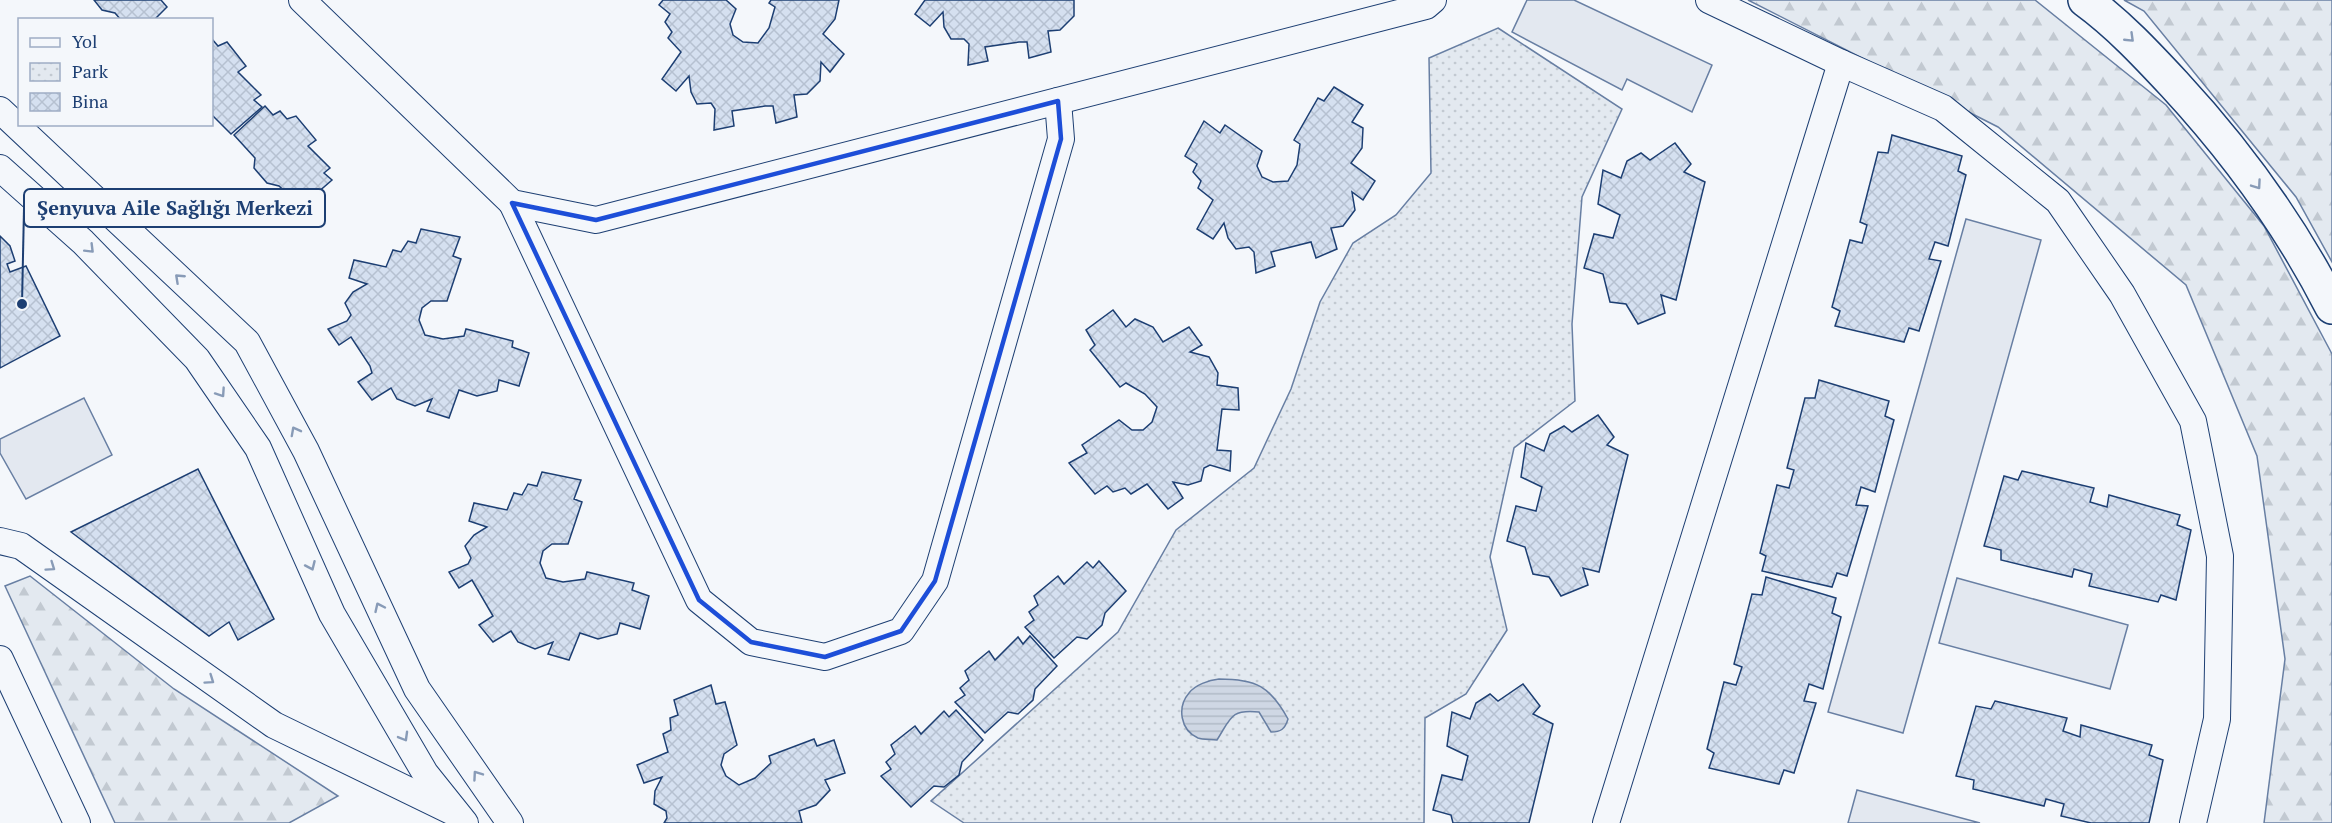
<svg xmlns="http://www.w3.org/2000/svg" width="2332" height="823" font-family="'PT Serif',serif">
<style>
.forest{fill:url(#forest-firs);stroke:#687fa3;stroke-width:1.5}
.park{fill:url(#park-dots);stroke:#687fa3;stroke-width:1.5}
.parking{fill:#e3e8f0;stroke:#687fa3;stroke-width:1.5}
.water{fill:url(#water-rules);stroke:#687fa3;stroke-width:1.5}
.building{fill:url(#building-cross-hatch);stroke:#1d3f73;stroke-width:1.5}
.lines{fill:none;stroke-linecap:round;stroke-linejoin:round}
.minor-casing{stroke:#1d3f73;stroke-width:28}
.motorway-casing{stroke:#1d3f73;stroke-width:36}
.minor{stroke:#f4f7fb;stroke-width:26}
.motorway{stroke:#f4f7fb;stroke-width:33}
.oneway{stroke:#889bb7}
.marked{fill:none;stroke:#1d4ed8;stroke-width:4.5;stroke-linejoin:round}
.leader{fill:none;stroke:#1d3f73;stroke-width:2}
.callout-dot{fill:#1d3f73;stroke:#f4f7fb;stroke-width:2}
.callout{fill:#f4f7fb;stroke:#1d3f73;stroke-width:2}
.callout-label{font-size:20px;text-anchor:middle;font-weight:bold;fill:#1d3f73}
</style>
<defs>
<pattern id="forest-firs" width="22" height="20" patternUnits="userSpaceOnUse" patternTransform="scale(1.5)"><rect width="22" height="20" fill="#e3e9f0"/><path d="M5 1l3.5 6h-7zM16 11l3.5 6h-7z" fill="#c2c9d1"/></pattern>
<pattern id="park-dots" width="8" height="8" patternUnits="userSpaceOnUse" patternTransform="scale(1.5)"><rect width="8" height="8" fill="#e3e9f0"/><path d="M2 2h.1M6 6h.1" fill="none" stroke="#c2c9d1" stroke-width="1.8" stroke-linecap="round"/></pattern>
<pattern id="water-rules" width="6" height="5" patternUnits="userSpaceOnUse" patternTransform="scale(1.5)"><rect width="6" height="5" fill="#cfd7e4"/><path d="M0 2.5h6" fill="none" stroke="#b1bac7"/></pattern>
<pattern id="building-cross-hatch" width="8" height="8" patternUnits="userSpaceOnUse" patternTransform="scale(1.5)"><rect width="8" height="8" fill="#d5e0f0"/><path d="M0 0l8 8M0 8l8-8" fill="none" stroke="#b6c1d1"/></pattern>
</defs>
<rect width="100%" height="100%" fill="#f4f7fb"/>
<!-- forest -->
<g class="forest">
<path d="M1748,0H2035L2166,105L2264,226L2332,354V823H2264L2285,659L2257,456L2186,285L1998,127Z"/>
<path d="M2124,0H2332V262L2296,197L2144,11Z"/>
<path d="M30,576L174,689L338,796L289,823H115L5,586Z"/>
</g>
<!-- park -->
<path class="park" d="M1498,28L1622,109L1582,197L1572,324L1575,401L1514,448L1490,557L1507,630L1466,694L1425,718L1424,823H964L931,801L1118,632L1176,530L1254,468L1291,389L1320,302L1353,243L1396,215L1431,173L1429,58Z"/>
<!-- parking -->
<g class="parking">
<path d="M1527,0H1574L1712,65L1692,112L1627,79L1622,90L1512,32Z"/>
<path d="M1966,219L2041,240L1903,733L1828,712Z"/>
<path d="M84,398L112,455L26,499L0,453V439Z"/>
<path d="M1957,578L2128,625L2110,689L1939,643Z"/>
<path d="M1857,790L1980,823H1848Z"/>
</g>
<!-- water -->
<path class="water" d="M1219,679C1256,679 1270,686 1288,719C1285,729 1281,732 1271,732L1259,712C1230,709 1231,718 1217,740C1211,739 1203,740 1198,738C1180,730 1177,707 1189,693C1195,685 1209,680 1219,679Z"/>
<!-- building -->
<g class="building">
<path d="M94,0H161L167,7L154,20H121L115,13L102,10Z"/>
<path d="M663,0H726L736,9L730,24L733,35L743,42L758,43L769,28L775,7L769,3L771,0H839L835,19L823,34L844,54L830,72L821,62L820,81L807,94L794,95L797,117L776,123L773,106H765L732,111L734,126L714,130L715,109L711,103L697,104L691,92L689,76L676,91L662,79L681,52L668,38L672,32L665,22L670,14L659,5Z"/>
<path d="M925,0H1074V16L1060,30L1048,31L1051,52L1029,58L1027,42H1019L985,47L988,61L968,65L969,44L964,39H951L944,27L943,12L930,26L915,14Z"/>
<path d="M212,39L218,46L227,42L246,66L238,72L261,95L254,100L262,107L231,134L212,115Z"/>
<path d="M1334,87L1363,105L1352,122L1363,128L1362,148L1351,163L1375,181L1363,200L1352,192L1355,210L1343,226L1331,228L1337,249L1316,258L1311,242L1271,252L1275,266L1256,273L1254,252L1249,247L1236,249L1228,238L1224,223L1213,239L1197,229L1213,200L1198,188L1201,181L1193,172L1197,164L1185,156L1204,121L1220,133L1225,125L1262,151L1257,166L1262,177L1273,182L1288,181L1297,165L1300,144L1294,140L1318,98L1324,101Z"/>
<path d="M265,106L273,115L280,111L287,119L296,116L316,140L308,146L330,168L324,173L332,180L301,207L279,186L267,183L254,168L255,158L234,135Z"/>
<path d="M1892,135L1962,156L1958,171L1966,175L1948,246L1935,242L1929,259L1941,261L1919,331L1909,328L1904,342L1835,326L1840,311L1832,307L1850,240L1862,243L1867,225L1860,222L1878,152L1888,153Z"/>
<path d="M1675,143L1691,164L1684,172L1705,182L1676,300L1661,295L1665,313L1638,324L1626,304L1610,302L1603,274L1584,268L1594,234L1613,238L1620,215L1598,204L1603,170L1621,178L1627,161L1641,153L1650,160Z"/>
<path d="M421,229L460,237L453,256L461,259L447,301H431L422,308L419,320L425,335L443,339L464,336L466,329L513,341L512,347L529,353L519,386L499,380L497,391L477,396L459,390L449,418L427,411L432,399L415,406L397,399L391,388L372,400L358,382L372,373L370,366L351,337L339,345L328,329L347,321L351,315L345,303L353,292L367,284L349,278L354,260L386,267L393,250L401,252L408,241L416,243Z"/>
<path d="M0,236L10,246L15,261L7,264L10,272L26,266L60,336L0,368Z"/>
<path d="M1113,310L1126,327L1135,319L1153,327L1163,342L1189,327L1202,345L1190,352L1209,357L1218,373L1217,385L1238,388L1239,410L1222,409L1217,450L1231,451L1230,471L1210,465L1204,468L1201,481L1188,485L1173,482L1183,498L1168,509L1147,484L1131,494L1125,488L1113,492L1107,486L1095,494L1069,463L1087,453L1082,445L1119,420L1132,430H1143L1152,422L1157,407L1145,394L1126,383L1120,387L1090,350L1095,345L1086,330Z"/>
<path d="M1819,380L1889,401L1885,416L1894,420L1875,492L1861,487L1856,505L1868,506L1847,576L1837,573L1832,587L1762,571L1766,556L1760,553L1777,485L1789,488L1794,470L1787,468L1805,398H1815Z"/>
<path d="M1598,415L1614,437L1607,445L1628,455L1599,572L1583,568L1588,585L1561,596L1549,577L1533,574L1525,547L1507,541L1516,506L1536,511L1542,487L1521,477L1526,443L1544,451L1550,434L1564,426L1572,432Z"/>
<path d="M198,469L274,619L238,640L229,622L209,636L71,532Z"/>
<path d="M2022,471L2094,488L2090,502L2107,507L2109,495L2180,515L2177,525L2191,530L2176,600L2161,595L2158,602L2089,586L2092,574L2074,569L2072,577L2001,560V550L1984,546L2004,476L2018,480Z"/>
<path d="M542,472L581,480L574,499L582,502L568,544H552L543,551L540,563L546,578L563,582L585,579L587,572L634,583L632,590L649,596L640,629L620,623L617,634L598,639L580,633L569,660L548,654L553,642L535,649L518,642L511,631L493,642L479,625L493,616L472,580L459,588L449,572L468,564L471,558L465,546L474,535L487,527L469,521L474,503L507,510L514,493L522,495L528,484L537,486Z"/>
<path d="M1099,561L1126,591L1105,613L1102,625L1087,639L1077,637L1054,658L1025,627L1034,620L1029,612L1038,605L1034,596L1058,576L1064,584L1087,562L1093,568Z"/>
<path d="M1766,577L1836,598L1832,613L1841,617L1823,689L1809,684L1804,701L1816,703L1794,773L1784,770L1779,784L1709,768L1714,753L1707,749L1724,682L1736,685L1742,667L1734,664L1752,594L1762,595Z"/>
<path d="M1030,636L1057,666L1035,689L1033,700L1018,714L1008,712L985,733L955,702L965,695L960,688L969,680L965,671L989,651L995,660L1018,637L1023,644Z"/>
<path d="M1523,684L1540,706L1533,714L1553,724L1529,823H1453L1451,815L1433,810L1442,775L1462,780L1468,756L1447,746L1452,712L1470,719L1476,703L1490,694L1498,701Z"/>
<path d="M711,685L716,704L725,702L737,745L724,754L721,765L726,776L739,785L755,778L771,763L769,756L814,739L817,746L834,740L845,773L825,780L830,790L816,805L799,811L802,823H664L667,818L666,811L654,804L655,791L662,777L644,783L637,765L668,752L663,734L671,730L670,718L678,715L674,700Z"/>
<path d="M1995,701L2067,718L2063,731L2080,737L2081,725L2152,745L2149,755L2163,760L2149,823H2091L2061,816L2064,804L2046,799L2044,806L1973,789L1974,780L1956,776L1976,706L1991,709Z"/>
<path d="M956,710L983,740L962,762L959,775L944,787L934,786L911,807L881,776L891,769L886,762L895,754L891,745L915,726L921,734L944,711L949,717Z"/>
</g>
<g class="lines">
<defs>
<g id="minor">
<path d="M302,0L512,203L596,220L1426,6L1433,0"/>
<path d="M1709,0L1841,63L1943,108L2058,201L2122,294L2193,421L2220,556L2217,719L2193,823"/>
<path d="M0,110L247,342L306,451L417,689L510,823"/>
<path d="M0,168L83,242L197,359L258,448L332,614L425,773L465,823"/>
<path d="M512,203L699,600L751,642L825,657L901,631L935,581L1061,139L1058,101"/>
<path d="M0,541L21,546L274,725L453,812"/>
<path d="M0,659L77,823"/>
<path d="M1606,823L1841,63"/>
</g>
<path id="motorway" d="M2085,0C2118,24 2146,54 2174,84C2237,152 2290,225 2332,307"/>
</defs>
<!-- minor casing -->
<use href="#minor" class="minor-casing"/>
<!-- motorway casing -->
<use href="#motorway" class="motorway-casing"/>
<!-- minor -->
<use href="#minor" class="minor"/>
<!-- motorway -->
<use href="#motorway" class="motorway"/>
</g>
<!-- one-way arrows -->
<defs><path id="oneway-chevron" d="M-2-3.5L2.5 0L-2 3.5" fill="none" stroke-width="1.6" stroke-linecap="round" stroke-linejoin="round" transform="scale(1.5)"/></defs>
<g class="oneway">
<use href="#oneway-chevron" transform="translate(2130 38) rotate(44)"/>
<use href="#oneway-chevron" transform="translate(2257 185) rotate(55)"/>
<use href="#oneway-chevron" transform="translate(90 249) rotate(45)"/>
<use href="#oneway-chevron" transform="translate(179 278) rotate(-137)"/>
<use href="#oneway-chevron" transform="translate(221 393) rotate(56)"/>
<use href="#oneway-chevron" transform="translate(295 431) rotate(-118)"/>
<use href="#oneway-chevron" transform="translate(311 566) rotate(66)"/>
<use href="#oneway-chevron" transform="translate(51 567) rotate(35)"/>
<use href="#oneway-chevron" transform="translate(379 607) rotate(-115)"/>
<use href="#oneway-chevron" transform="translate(210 680) rotate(35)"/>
<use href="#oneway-chevron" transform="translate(404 737) rotate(60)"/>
<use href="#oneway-chevron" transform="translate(477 775) rotate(-125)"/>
</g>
<!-- marked area -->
<path class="marked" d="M1058,101L1061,139L935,581L901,631L825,657L751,642L699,600L512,203L596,220Z"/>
<!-- callouts -->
<path class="leader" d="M22 304L24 208"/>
<circle class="callout-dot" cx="22" cy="304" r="6"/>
<rect class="callout" x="24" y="189" width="301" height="38" rx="6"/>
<g class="callout-label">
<text x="175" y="215">Şenyuva Aile Sağlığı Merkezi</text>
</g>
<!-- legend -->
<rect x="18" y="18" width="195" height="108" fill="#f4f7fb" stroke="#9eadc5" stroke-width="1.5"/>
<rect x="30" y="38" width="30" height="9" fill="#f4f7fb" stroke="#9eadc5" stroke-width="1.5"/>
<text x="72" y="48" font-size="18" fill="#1d3f73">Yol</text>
<rect x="30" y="63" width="30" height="18" fill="url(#park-dots)" stroke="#9eadc5" stroke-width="1.5"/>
<text x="72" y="78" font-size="18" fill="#1d3f73">Park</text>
<rect x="30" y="93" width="30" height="18" fill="url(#building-cross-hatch)" stroke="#9eadc5" stroke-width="1.5"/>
<text x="72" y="108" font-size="18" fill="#1d3f73">Bina</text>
</svg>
